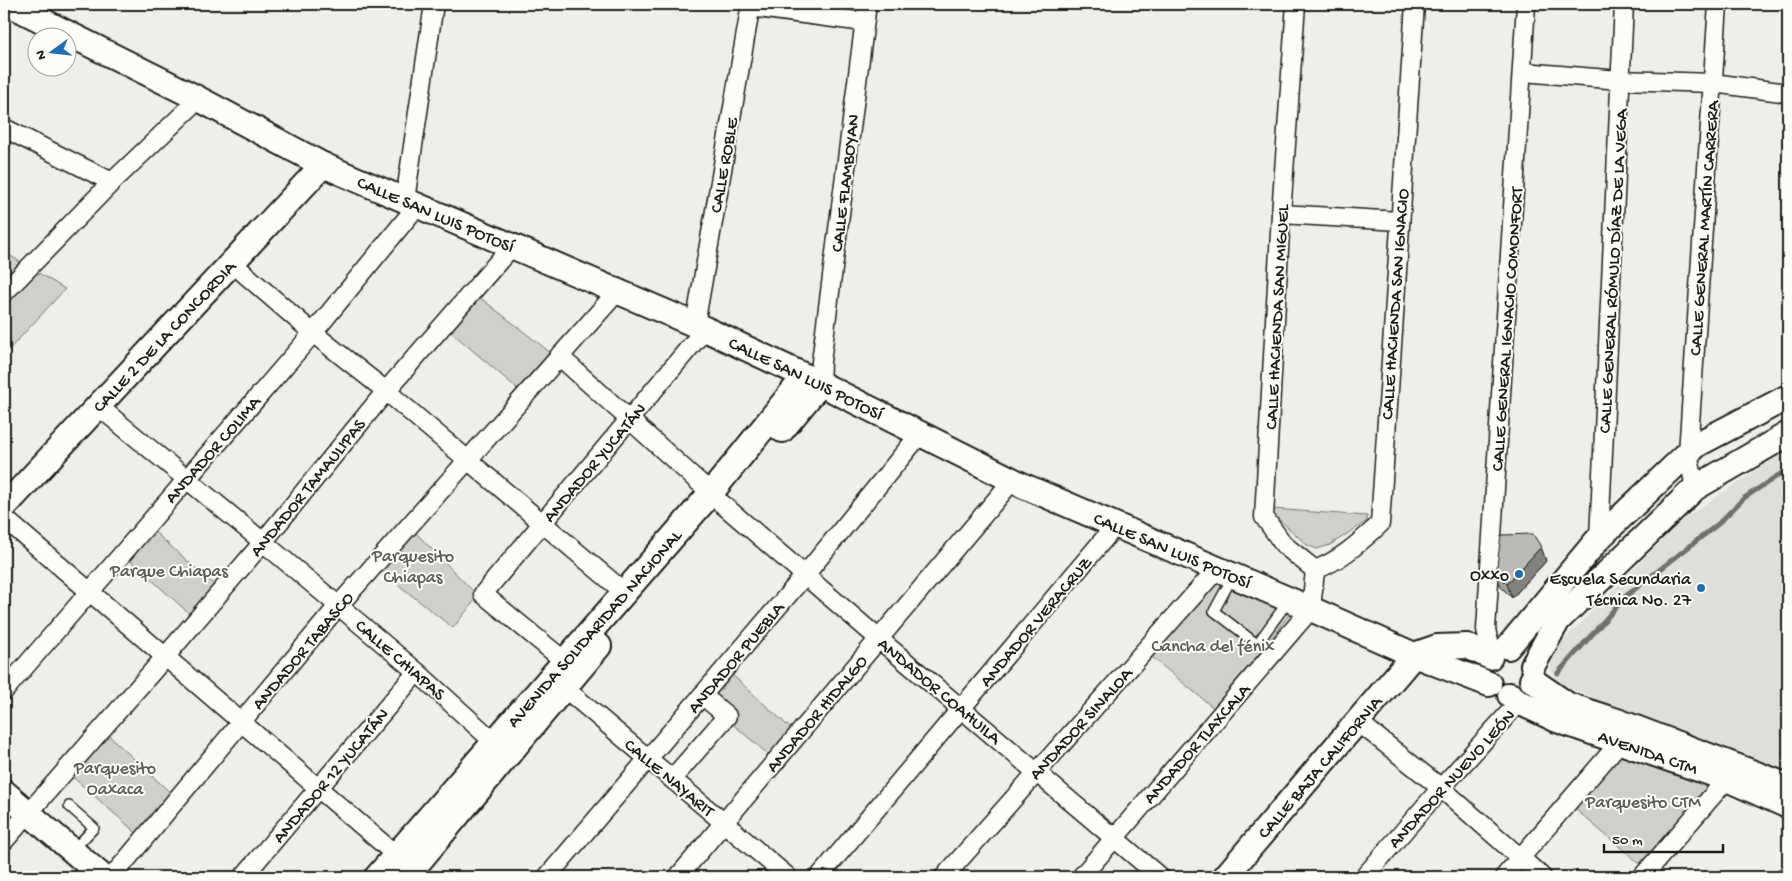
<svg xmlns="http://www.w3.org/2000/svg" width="1792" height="881" font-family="'Gochi Hand',sans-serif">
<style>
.built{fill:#e0deda}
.green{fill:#d0cfcc;stroke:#767674}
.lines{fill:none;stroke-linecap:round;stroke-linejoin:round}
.stream{stroke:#706f6d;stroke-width:5}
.lane-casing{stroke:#1c1c1c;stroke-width:12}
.street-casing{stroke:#1c1c1c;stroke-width:21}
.secondary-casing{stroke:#1c1c1c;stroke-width:28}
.lane{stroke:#fdfcf7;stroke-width:9}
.street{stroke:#fdfcf7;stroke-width:18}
.secondary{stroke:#fdfcf7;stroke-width:24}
.wall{fill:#a1a09d;stroke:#1c1c1c}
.shaded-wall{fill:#83827f;stroke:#1c1c1c}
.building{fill:#bbbab6;stroke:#1c1c1c}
.poi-dot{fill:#1f6fb2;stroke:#fdfcf7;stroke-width:2}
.labels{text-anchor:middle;stroke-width:4;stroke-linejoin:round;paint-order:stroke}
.street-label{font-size:18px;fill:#1c1c1c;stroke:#fdfcf7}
.park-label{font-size:18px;fill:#5b5b5a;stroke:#fdfcf7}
.poi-label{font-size:18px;fill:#1c1c1c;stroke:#fdfcf7;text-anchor:end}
</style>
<rect width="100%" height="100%" fill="#f0eeea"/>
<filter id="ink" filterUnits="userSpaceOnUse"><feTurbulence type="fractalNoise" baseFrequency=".02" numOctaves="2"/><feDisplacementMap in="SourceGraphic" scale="10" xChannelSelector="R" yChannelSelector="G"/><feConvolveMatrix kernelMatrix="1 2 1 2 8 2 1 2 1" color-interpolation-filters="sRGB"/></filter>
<g filter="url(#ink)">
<!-- built -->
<path class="built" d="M1788,449V777L1555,682L1548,656L1681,521Z"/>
<!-- green -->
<g class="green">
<path d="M4,252L65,289L4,355Z"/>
<path d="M478,296L551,353L519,390L451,332Z"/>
<path d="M1273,509L1367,516V521L1330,545L1317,549L1307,545L1273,514Z"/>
<path d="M149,527L217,587L192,616L124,555Z"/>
<path d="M412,529L478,596L453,628L377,568Z"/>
<path d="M1217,576L1290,614L1216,710L1148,654Z"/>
<path d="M727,670L798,735L776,761L703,699Z"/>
<path d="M102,729L177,799L142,838L67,772Z"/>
<path d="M1620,742L1727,779L1648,871L1568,803Z"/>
</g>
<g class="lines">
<!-- stream -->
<path class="stream" d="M1558,673L1626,596L1718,524L1744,498L1788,469"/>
<defs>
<g id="lane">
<path d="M1233,576L1214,611L1257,644L1289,600"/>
<path d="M69,806L94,828L72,851"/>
</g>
<g id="street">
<path d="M1296,4L1281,214L1264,517L1284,545L1315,570"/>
<path d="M750,7L864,22"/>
<path d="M1523,72L1620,80L1713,83L1788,93"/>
<path d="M4,128L112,182"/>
<path d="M405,200L434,4"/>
<path d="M1281,214L1400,221"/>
<path d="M232,263L313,333L386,391L624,592"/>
<path d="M4,293L112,182L199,99"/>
<path d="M695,325L751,4"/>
<path d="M559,356L711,493"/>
<path d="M820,384L821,362L867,4"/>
<path d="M98,406L263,542L417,672L494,742"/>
<path d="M1695,488L1688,453L1718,4"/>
<path d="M721,503L879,639L1160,877"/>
<path d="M4,518L396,855"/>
<path d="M1599,538L1624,4"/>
<path d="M1315,570C1341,560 1360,542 1380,524L1415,4"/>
<path d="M1494,652L1488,639L1486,629L1526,4"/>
<path d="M573,668L483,594L705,329"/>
<path d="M555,680L788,877"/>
<path d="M4,691L313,333L417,206"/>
<path d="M1357,721L1441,788L1542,877"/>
<path d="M672,779L727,716L702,695"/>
<path d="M4,841L165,657L263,542L386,391L512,246"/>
<path d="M112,877L338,606L617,292"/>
<path d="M243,877L417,672"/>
<path d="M547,877L805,575L920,434"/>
<path d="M678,877L1012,481"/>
<path d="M819,877L1115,526"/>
<path d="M944,877L1217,569"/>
<path d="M1081,877L1311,609L1315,570"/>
<path d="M1364,877L1441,788L1519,702"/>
<path d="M1504,877L1620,742"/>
<path d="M1642,877L1727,779"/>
<path d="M1786,877L1788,874"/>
</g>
<g id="secondary">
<path id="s1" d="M9,4L199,99L323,165L705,329L805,376L1024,486L1311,609L1414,655L1489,684"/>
<path d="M782,430L820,384"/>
<path id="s2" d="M4,507L323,165"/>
<path d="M1508,647L1599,538L1688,453L1698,444L1788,397"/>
<path d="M1533,665L1558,620L1695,488L1788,434"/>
<path d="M1532,680L1568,705L1620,722L1788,786"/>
<path id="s3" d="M1510,695L1519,702L1557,720L1727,779L1788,806"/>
<path d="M4,792L103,877"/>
<path id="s4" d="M377,877L711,493L805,376"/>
<path d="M406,877L599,646"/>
<path id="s5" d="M1225,877L1414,655L1437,647L1467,646L1490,657"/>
</g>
</defs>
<!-- lane casing -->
<use href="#lane" class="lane-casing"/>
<!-- street casing -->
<use href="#street" class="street-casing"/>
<!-- secondary casing -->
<use href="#secondary" class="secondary-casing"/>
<!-- lane -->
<use href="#lane" class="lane"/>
<!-- street -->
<use href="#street" class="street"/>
<!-- secondary -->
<use href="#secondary" class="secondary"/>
</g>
<!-- wall -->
<path class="wall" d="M1541,547L1546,561L1512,598L1501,587L1496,573Z"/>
<!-- shaded-wall -->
<path class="shaded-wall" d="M1541,547L1546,561L1512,598L1507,584Z"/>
<!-- building -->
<path class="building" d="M1533,534L1541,547L1507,584L1496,573L1501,535Z"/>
</g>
<!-- markers -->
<g class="poi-dot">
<circle cx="1519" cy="574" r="5"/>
<circle cx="1701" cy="588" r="5"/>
</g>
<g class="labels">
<!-- street labels -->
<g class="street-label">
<text transform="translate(723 165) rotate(-80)" y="6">CALLE ROBLE</text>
<text transform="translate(844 183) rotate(-83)" y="6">CALLE FLAMBOYAN</text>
<text dy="6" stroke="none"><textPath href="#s1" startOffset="476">CALLE SAN LUIS POTOSÍ</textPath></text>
<text transform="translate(1703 228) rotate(-86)" y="6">CALLE GENERAL MARTÍN CARRERA</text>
<text transform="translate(1612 271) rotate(-87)" y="6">CALLE GENERAL RÓMULO DÍAZ DE LA VEGA</text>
<text transform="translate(1394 304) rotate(-86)" y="6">CALLE HACIENDA SAN IGNACIO</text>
<text transform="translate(1276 317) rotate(-87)" y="6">CALLE HACIENDA SAN MIGUEL</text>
<text transform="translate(1506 329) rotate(-86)" y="6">CALLE GENERAL IGNACIO COMONFORT</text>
<text dy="6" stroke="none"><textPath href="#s2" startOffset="234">CALLE 2 DE LA CONCORDIA</textPath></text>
<text dy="6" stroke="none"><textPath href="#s1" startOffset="881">CALLE SAN LUIS POTOSÍ</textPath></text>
<text transform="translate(212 449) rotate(-49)" y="6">ANDADOR COLIMA</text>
<text transform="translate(594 462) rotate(-50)" y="6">ANDADOR YUCATÁN</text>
<text transform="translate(307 487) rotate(-51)" y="6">ANDADOR TAMAULIPAS</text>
<text dy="6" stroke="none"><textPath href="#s1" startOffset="1286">CALLE SAN LUIS POTOSÍ</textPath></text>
<text transform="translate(1035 621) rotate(-50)" y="6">ANDADOR VERACRUZ</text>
<text dy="6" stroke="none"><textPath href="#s4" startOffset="330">AVENIDA SOLIDARIDAD NACIONAL</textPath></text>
<text transform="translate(302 650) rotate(-50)" y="6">ANDADOR TABASCO</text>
<text transform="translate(735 657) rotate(-50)" y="6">ANDADOR PUEBLA</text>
<text transform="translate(401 659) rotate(41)" y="6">CALLE CHIAPAS</text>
<text transform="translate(940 690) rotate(40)" y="6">ANDADOR COAHUILA</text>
<text transform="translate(816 713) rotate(-50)" y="6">ANDADOR HIDALGO</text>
<text transform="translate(1080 723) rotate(-48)" y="6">ANDADOR SINALOA</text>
<text transform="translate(1196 743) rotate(-49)" y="6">ANDADOR TLAXCALA</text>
<text dy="6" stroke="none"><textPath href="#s3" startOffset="150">AVENIDA CTM</textPath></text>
<text dy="6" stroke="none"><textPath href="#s5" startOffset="145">CALLE BAJA CALIFORNIA</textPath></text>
<text transform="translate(330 775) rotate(-50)" y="6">ANDADOR 12 YUCATÁN</text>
<text transform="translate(670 777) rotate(40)" y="6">CALLE NAYARIT</text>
<text transform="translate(1451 778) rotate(-48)" y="6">ANDADOR NUEVO LEÓN</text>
</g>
<!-- park labels -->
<g class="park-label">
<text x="413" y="561">Parquesito<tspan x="413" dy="21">Chiapas</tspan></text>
<text x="169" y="576">Parque Chiapas</text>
<text x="1213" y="651">Cancha del fénix</text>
<text x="115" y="773">Parquesito<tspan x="115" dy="21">Oaxaca</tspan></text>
<text x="1643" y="807">Parquesito CTM</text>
</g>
<!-- poi labels -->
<g class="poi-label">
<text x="1509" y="580">Oxxo</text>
<text x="1691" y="584">Escuela Secundaria<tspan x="1691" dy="21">Técnica No. 27</tspan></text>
</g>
</g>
<!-- margin -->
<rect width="1792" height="881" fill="none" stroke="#fdfcf7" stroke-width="20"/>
<rect x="10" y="10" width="1772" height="861" fill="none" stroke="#1c1c1c" stroke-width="2" filter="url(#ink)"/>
<!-- north arrow -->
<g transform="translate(52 52) rotate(255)"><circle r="24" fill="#fdfcf7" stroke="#a3a29f"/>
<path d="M0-4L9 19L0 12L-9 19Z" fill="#1f6fb2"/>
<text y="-8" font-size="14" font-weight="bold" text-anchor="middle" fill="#1c1c1c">N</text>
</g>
<!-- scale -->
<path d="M1604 844v8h119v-8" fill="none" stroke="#1c1c1c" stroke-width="2.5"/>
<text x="1612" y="844" font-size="15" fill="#1c1c1c" stroke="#fdfcf7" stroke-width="4" paint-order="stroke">50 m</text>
</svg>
